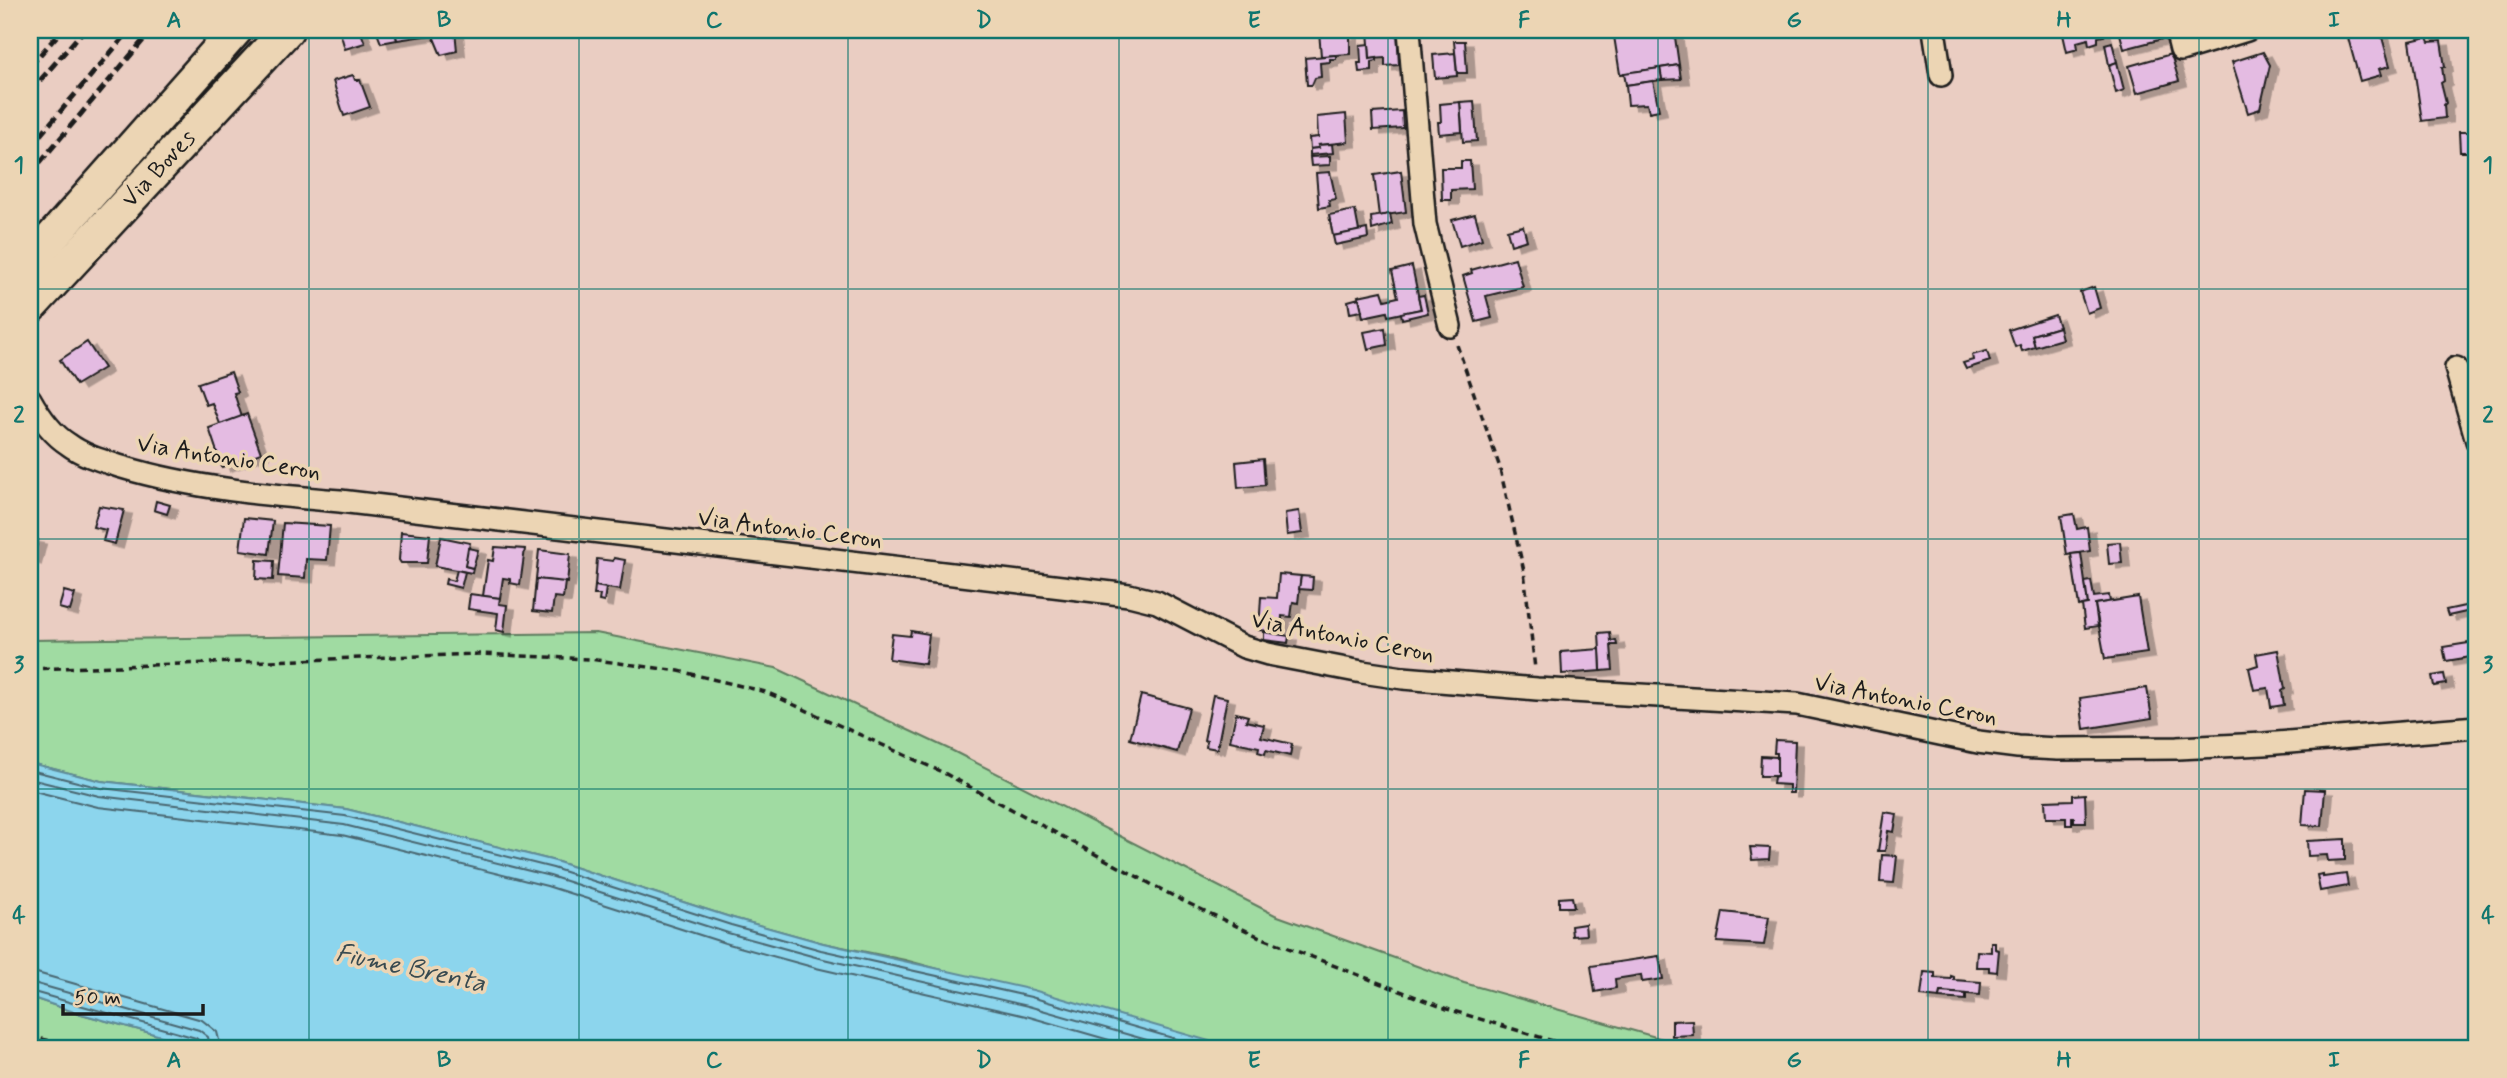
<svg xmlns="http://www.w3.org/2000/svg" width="2507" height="1078" font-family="Mynerve,sans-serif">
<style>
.green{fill:#a0dba2;stroke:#5e7c5f;stroke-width:2}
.water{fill:#8cd5ed;stroke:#5f8b99;stroke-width:2}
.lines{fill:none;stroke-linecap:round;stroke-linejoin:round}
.shore{stroke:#496670;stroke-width:2}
.building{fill:#e4bbe2;stroke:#1c1c1c;stroke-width:2;filter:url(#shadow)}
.minor-casing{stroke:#1c1c1c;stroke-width:26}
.highway-casing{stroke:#1c1c1c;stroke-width:37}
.path{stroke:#1c1c1c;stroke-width:3.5;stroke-dasharray:7 5;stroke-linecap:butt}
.minor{stroke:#ecd5b4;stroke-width:21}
.highway{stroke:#ecd5b4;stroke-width:32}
.rail{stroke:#1c1c1c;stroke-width:5;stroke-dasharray:10 5;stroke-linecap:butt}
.grid{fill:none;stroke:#0f766e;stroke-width:2;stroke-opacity:0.55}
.labels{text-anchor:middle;stroke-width:7;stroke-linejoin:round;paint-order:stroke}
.street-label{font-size:24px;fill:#1c1c1c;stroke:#ecd5b4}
.water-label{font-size:26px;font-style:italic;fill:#384a50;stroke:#ecd5b4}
.neatline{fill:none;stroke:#0f766e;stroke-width:2.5}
.grid-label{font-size:23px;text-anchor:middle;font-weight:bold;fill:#0f766e}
</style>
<defs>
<filter id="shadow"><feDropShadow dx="8" dy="4.5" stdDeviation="0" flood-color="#0004"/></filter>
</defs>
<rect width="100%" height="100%" fill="#eacdc2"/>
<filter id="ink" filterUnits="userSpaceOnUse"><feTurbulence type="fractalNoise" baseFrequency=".0143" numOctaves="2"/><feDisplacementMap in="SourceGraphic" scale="14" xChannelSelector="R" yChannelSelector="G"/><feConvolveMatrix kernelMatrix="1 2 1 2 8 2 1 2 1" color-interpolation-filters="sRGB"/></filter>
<g filter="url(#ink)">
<!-- green -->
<g class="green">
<path d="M596,633L776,668L953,751L1275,915L1464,983L1684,1045L1707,1048H1233L905,960L823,943L733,918L555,861L346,809L101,781L30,763V640Z"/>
<path d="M30,997L74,1012L205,1048H30Z"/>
</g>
<!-- water -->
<path class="water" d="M30,763L101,781L346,809L555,861L733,918L823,943L1033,990L1233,1048H205L74,1012L30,997Z"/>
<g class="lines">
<!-- shore -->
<g class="shore">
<path d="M30,770L101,788L345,816L553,868L731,925L821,950L1031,997L1207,1048"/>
<path d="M30,779L99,796L344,825L550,876L728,933L819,958L1028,1006L1175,1048"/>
<path d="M30,790L98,807L342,835L547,886L725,943L816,968L1026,1016L1137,1048"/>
<path d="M30,971L202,1020L217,1032L221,1048"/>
<path d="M30,982L199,1030L208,1037L210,1048"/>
<path d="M30,991L196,1038L200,1042L201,1048"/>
</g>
</g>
<!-- building -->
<g class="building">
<path d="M346,30H360L365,43L345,49L340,32Z"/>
<path d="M376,30H395L397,40L381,43Z"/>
<path d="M395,30H442L431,31V35L397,40Z"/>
<path d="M455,30L457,51L441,55L431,31Z"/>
<path d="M1330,30V36L1350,35V54L1321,56L1319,31Z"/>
<path d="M1368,30H1397L1399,65L1385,66V58L1370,59Z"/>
<path d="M1613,30H1674L1679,65L1620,74Z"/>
<path d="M2062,30H2102L2104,36L2098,37V42L2089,45L2088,39L2077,42L2078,49L2067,52Z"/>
<path d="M2119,30H2168L2170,37L2124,49Z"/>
<path d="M2380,30L2390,66L2379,69L2381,75L2360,81L2348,38Z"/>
<path d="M2427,37L2429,42L2441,41L2445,67H2442L2444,81L2441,83L2446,103L2444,105L2445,118L2422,121L2410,41Z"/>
<path d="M1454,41H1465L1467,73H1457Z"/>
<path d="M2112,42L2117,62L2109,65L2105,44Z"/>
<path d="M1369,44L1370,59L1377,58V61L1372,62V71L1359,72L1358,63H1361L1360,45Z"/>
<path d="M2473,48H2477V104H2475Z"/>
<path d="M2263,52L2270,65L2260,109L2248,113L2232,62Z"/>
<path d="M1455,53L1457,76L1435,78L1433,55Z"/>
<path d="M2171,54L2179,81L2137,93L2129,66Z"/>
<path d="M1336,55V59H1330V62L1320,63L1321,77L1315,78L1312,85H1307L1305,58Z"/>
<path d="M2117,62L2124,90L2116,93L2109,65Z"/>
<path d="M1679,65L1681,79L1662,80L1660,68Z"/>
<path d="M1660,68L1662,80L1626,85L1624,73Z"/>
<path d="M353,75L355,80H360L370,107L344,116L333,81Z"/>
<path d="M1653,81L1659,110L1649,112L1647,104L1628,105L1626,85Z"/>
<path d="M1474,101L1477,141L1463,142L1460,102Z"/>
<path d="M1460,102L1462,132L1439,134L1438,122H1441L1440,104Z"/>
<path d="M1402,111L1403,128L1373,130L1372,113Z"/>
<path d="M1346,114L1348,142L1318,145L1319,148L1310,149L1309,138L1318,137L1317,117Z"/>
<path d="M2459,132H2469L2470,152H2460Z"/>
<path d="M1332,144L1333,153L1310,155V149L1319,148L1318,145Z"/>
<path d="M1330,156V165L1311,166L1310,157Z"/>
<path d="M1461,161H1470L1472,189L1451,190V200H1442L1441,168H1461Z"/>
<path d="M1401,171L1406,212L1379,216L1374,175Z"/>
<path d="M1330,172L1336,199L1329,200L1330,206L1319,208L1316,173Z"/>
<path d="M1355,210L1359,231L1333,236L1329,215Z"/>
<path d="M1390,214L1392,224L1372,230L1371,217Z"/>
<path d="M1475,214L1482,239L1460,246L1452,220Z"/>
<path d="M1523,226L1527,240L1511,245L1507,230Z"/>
<path d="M1367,229L1368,238L1335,245L1333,236Z"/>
<path d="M1515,258L1523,287L1486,296L1492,318L1476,322L1463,276L1472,273L1471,270Z"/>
<path d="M1412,266L1421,309L1388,316L1387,312L1363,317L1358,296L1382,291L1385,300L1398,297L1392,271Z"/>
<path d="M2094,287L2100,308L2087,313L2080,292Z"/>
<path d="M1424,295L1428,313L1402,319L1401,313L1421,309L1418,296Z"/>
<path d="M1359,298L1362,311L1350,313L1348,301Z"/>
<path d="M2055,315L2059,327L2032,335L2035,347L2022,351L2020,345L2015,347L2009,330Z"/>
<path d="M2059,327L2062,339L2035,347L2032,335Z"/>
<path d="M1385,328L1387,345L1368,349L1364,332Z"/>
<path d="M87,342L104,368L76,385L60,360Z"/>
<path d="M1987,351L1990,361L1966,369L1963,363L1973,360L1972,355Z"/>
<path d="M231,372L238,392L234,393L242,417L220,424L212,403L206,405L198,383Z"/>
<path d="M247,414L261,453L222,467L209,428Z"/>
<path d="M1263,459L1265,485L1238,488L1236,462Z"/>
<path d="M156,501L170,505L167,514L154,510Z"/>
<path d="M99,506L124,510L115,544L103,541L106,530L93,527Z"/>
<path d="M1299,511L1302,533L1287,535L1285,513Z"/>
<path d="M2074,514L2077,529L2087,527L2090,551L2067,555L2061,516Z"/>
<path d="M244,518L273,521L269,554L240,550Z"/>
<path d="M283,523L330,526L327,560L306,559L305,578L278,576Z"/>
<path d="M401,532L430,535L427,563H401L399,560Z"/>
<path d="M441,537L470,543L465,566L473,568L472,573L435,566Z"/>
<path d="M30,538L38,540L33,560L30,559Z"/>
<path d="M2120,542L2122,563L2109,564L2107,543Z"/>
<path d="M495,547L525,549L520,585L510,583V579L503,578L500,598L483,596L488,560L493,561Z"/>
<path d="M468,548L478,550L473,568L465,566Z"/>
<path d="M539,550L570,554L567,583L536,579Z"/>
<path d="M2081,553L2088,604L2079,606L2071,554Z"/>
<path d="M614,558L625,560L620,590L595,586L597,559L613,561Z"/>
<path d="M257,560L274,561L273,580L256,579Z"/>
<path d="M457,570L465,572L461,588L445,584L446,579L454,581Z"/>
<path d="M1279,574L1301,576L1298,603L1293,602L1291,617L1282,616L1281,632L1259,630L1261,597L1277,598Z"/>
<path d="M1301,576L1313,577L1312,590L1299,589Z"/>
<path d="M536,579L565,582L563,598L554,597L552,613L533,611Z"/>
<path d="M2091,581L2094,597L2109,595L2110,602L2095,604L2098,626L2085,628L2082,605L2088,604L2085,582Z"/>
<path d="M595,586L606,588L604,602L599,601L600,595H594Z"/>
<path d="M64,591L75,594L70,611L59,608Z"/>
<path d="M470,594L500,598L499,604L507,605L504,632L496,630L498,613L468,609Z"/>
<path d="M2138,597L2147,653L2105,659L2095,604Z"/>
<path d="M2474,604L2475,610L2448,616L2446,610Z"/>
<path d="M911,631L929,634L925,664L889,659L892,634L910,636Z"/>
<path d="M1264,632L1289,636L1288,643L1264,640Z"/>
<path d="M1610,632L1611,641L1616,640L1617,645H1611L1613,670L1601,671L1599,633Z"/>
<path d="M2475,642L2477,656L2446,661L2443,647Z"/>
<path d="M1600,649L1601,671L1562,674L1561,652Z"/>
<path d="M2278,650L2285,689L2282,691L2284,705L2271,707L2268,688L2254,690L2249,668L2258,665L2256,654Z"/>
<path d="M2444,674L2446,684L2434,686L2432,676Z"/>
<path d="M2477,676V702H2473L2469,677Z"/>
<path d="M2147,688L2152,718L2084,729L2080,698Z"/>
<path d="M1141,695L1189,708L1177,752L1130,739Z"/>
<path d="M1213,695L1227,698L1217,749L1206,747L1207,741L1204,740Z"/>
<path d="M1236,713L1248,716L1246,721L1264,725L1261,737L1292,744L1290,756L1266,750L1265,754L1258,752L1259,747L1230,741Z"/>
<path d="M1775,740L1795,741L1793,793H1789V785L1773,784L1774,777L1777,776V753H1774Z"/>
<path d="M1761,756L1777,757V776H1760Z"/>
<path d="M2305,789L2325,790L2322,826L2302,825Z"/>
<path d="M2085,794L2086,822H2074V817H2072V825H2066V818H2046L2045,801L2073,800V795Z"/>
<path d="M1884,812L1897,814L1894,832L1888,831L1885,851H1878Z"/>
<path d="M2345,839V860L2328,861L2327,855L2308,856L2307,841Z"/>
<path d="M1750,847L1770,848L1769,859L1752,860Z"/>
<path d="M1882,855L1897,856L1894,883L1880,882Z"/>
<path d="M2323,874V877L2346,874L2348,886L2320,891L2317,875Z"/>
<path d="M1572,897L1574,907H1559V898Z"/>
<path d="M1723,912L1769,917L1764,945L1717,942Z"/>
<path d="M1585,924L1586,935L1572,936L1571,926Z"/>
<path d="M1991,942H1995V949L1999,950L1997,972L1989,971V967H1976L1977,951L1991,952Z"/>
<path d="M1659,956L1663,979L1642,982L1641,975L1615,979L1616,988L1595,992L1591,966Z"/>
<path d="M1924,972L1935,973V978L1951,979V976L1954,977V980L1981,982L1980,995L1940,992L1939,998L1921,996Z"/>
<path d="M1940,992L1966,994V1000L1939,998Z"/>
<path d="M1692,1020L1693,1035L1672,1036V1021Z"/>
</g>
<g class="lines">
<defs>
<g id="minor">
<path d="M1409,30L1425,224L1450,326"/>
<path d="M1934,30L1941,75"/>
<path d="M2176,30L2181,50L2247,30"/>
<path d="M2456,368L2477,441"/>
<path d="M30,399C39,415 52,434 68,444C84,456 103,461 122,467C192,488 267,495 340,501L1129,595L1157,602L1244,647L1268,654L1362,672L1403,678L1537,689L1797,704L1978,742L2018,747L2058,749L2177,748L2264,744L2477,727"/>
</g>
<g id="highway">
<path d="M30,262L236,30"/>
<path d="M30,307L287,30"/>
</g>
</defs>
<!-- minor casing -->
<use href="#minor" class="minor-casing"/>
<!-- highway casing -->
<use href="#highway" class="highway-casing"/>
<!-- path -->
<g class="path">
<path d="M1457,345L1499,465L1524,571L1535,669"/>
<path d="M30,669L480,654L589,659L679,671L766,692L944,773L1177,898L1260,937L1447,1009L1576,1048"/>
<path d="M30,1036L79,1048"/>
</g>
<!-- minor -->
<use href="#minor" class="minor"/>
<!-- highway -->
<use href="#highway" class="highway"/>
<!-- rail -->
<g class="rail">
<path d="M30,66L62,30"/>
<path d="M30,92L84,30"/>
<path d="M30,147L130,30"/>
<path d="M30,174L152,30"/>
</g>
</g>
</g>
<!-- grid -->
<path class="grid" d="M309,30V1048M579,30V1048M848,30V1048M1119,30V1048M1388,30V1048M1658,30V1048M1928,30V1048M2199,30V1048M30,289H2477M30,539H2477M30,789H2477"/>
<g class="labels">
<!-- street labels -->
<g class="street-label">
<text transform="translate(158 168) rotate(-47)" y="8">Via Boves</text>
<text transform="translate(229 457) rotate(9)" y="8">Via Antonio Ceron</text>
<text transform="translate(790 528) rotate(7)" y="8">Via Antonio Ceron</text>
<text transform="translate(1343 636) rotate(11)" y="8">Via Antonio Ceron</text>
<text transform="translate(1906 699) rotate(11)" y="8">Via Antonio Ceron</text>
</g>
<!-- water labels -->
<g class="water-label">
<text transform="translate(411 967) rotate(12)" y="9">Fiume Brenta</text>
</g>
</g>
<!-- margin -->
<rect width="2507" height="1078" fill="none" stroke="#ecd5b4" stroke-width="77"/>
<!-- scale -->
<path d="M63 1004v10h140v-10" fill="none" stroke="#1c1c1c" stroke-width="3.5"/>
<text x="74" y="1004" font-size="21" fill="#1c1c1c" stroke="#ecd5b4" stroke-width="5" paint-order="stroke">50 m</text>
<rect x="38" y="38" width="2430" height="1002" class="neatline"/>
<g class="grid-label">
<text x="174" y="27">A</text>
<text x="444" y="27">B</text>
<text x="714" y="27">C</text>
<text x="984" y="27">D</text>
<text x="1254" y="27">E</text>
<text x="1524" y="27">F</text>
<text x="1794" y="27">G</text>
<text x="2064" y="27">H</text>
<text x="2334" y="27">I</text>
<text x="19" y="172">1</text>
<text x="2488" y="172">1</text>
<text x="19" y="422">2</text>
<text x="2488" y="422">2</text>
<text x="19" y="672">3</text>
<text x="2488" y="672">3</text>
<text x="19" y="922">4</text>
<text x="2488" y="922">4</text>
<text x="174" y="1067">A</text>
<text x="444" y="1067">B</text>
<text x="714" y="1067">C</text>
<text x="984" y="1067">D</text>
<text x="1254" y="1067">E</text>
<text x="1524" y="1067">F</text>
<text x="1794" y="1067">G</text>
<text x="2064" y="1067">H</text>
<text x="2334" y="1067">I</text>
</g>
</svg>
